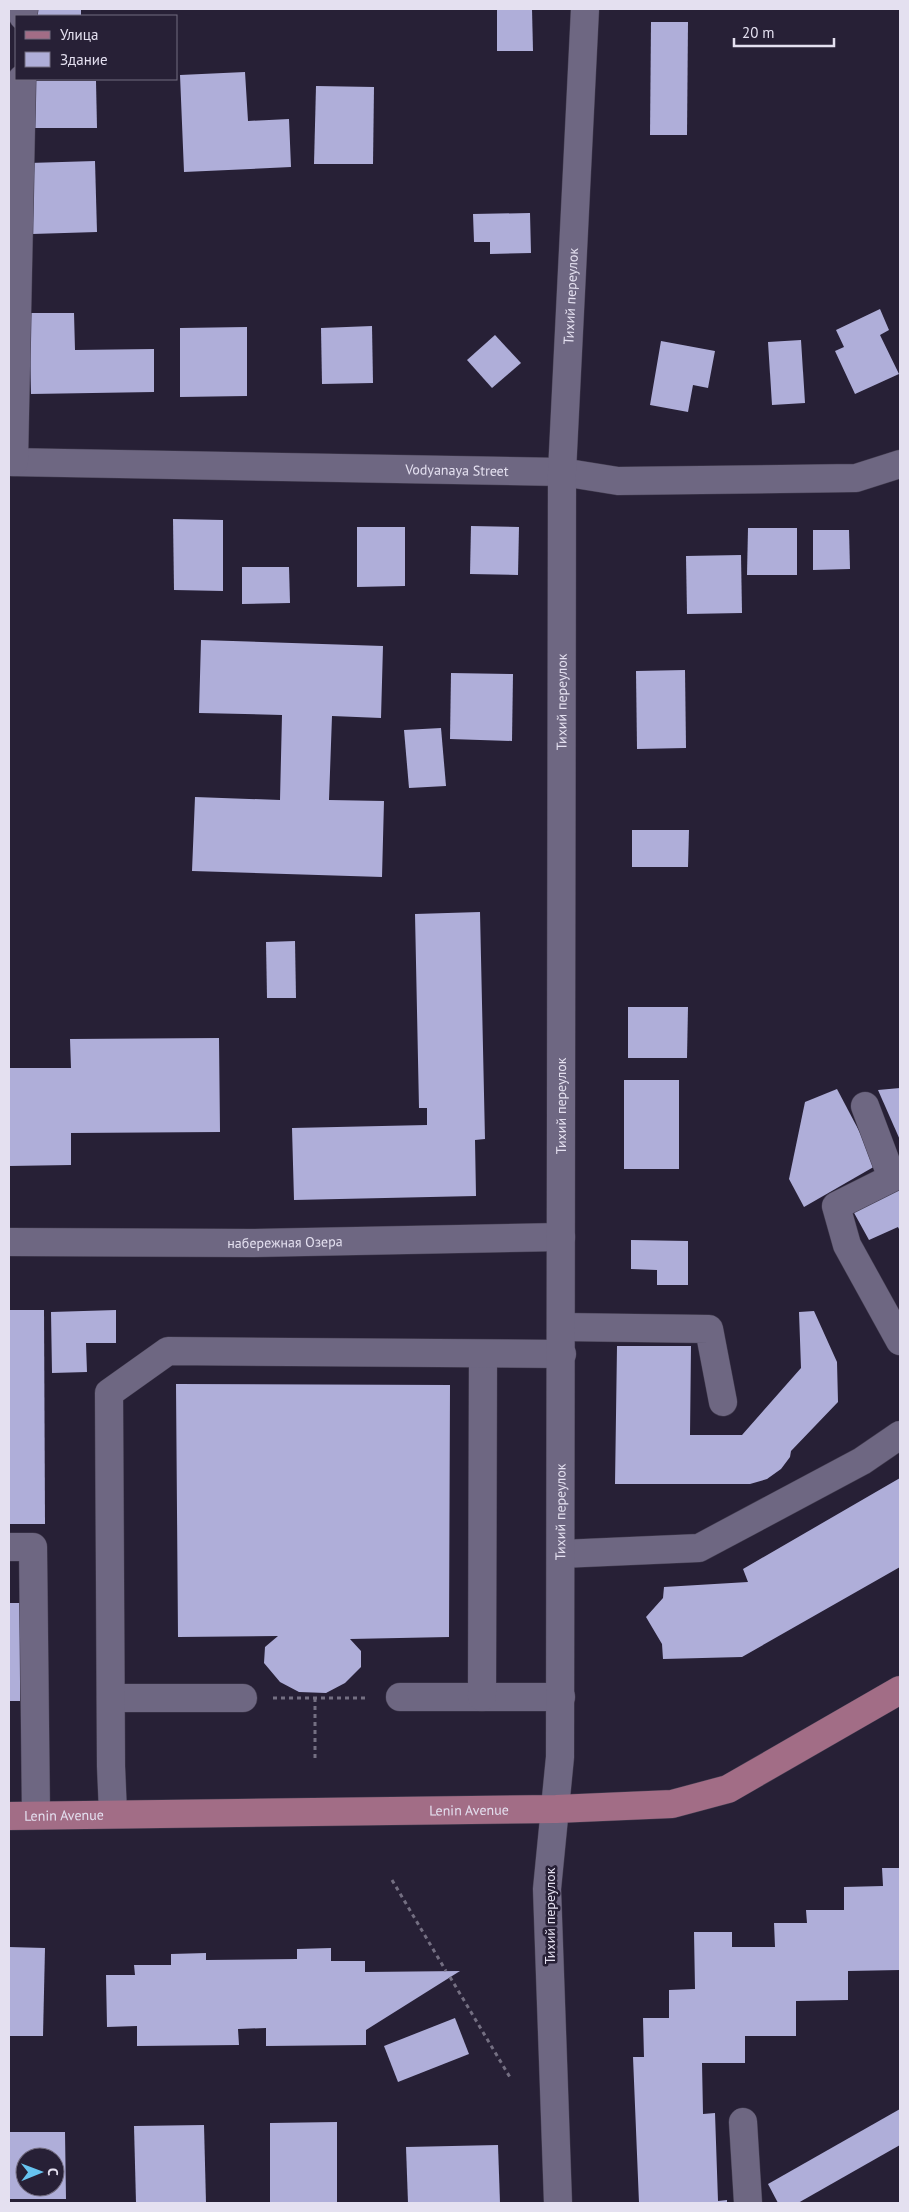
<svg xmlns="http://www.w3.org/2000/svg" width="909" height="2212" font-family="'PT Sans',sans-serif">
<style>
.building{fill:#afaed9;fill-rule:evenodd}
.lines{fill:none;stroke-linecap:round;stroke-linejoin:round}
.minor-casing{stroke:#433d50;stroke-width:29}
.major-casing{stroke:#433d50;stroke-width:29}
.path{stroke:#746f82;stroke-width:3;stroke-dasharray:4 4;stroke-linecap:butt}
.minor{stroke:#6e6782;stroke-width:28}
.major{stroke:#a26d86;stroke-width:28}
.labels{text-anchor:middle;stroke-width:5;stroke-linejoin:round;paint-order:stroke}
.street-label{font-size:14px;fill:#e4e0f0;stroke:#272036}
</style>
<rect width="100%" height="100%" fill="#272036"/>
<!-- building -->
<g class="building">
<rect x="34" y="9" width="47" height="7"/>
<path d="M497,9H532L533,51H497Z"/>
<path d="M651,22H688L687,135H650Z"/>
<path d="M245,72L248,121L289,119L291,167L184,172L180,75Z"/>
<path d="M29,81H96L97,128H30Z"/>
<path d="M316,86L374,87L373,164H314Z"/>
<path d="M95,161L97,232L32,234L29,163Z"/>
<path d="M530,213L531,253L490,254V242H474L473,214Z"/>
<path d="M880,309L889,330L880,335L899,374L855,394L835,351L844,347L836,330Z"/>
<path d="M29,313H74L75,350L154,349V392L31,394Z"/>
<path d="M372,326L373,383L322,384L321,328Z"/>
<path d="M247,327V396L180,397V328Z"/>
<path d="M495,335L521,363L492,388L467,360Z"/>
<path d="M801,340L805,403L772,405L768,342Z"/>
<path d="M661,341L715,351L708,388L693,385L688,412L650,405Z"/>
<path d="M173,519L223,520V591L174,590Z"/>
<path d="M471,526L519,527L518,575L470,574Z"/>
<path d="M357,527H405V586L357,587Z"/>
<path d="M748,528H797V575H747Z"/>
<path d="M813,530H849L850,569L813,570Z"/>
<path d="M741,555L742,613L687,614L686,556Z"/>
<path d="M242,567H289L290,603L242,604Z"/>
<path d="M201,640L383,646L381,718L332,716L329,800L384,801L382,877L192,871L195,797L280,800L282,715L199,713Z"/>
<path d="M685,670L686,748L637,749L636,671Z"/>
<path d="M451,673L513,674L512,741L450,739Z"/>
<path d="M441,728L446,786L409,788L404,730Z"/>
<path d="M632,830H689L688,867H632Z"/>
<path d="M480,912L485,1139L475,1140L476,1196L294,1200L292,1128L427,1125V1108H419L415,914Z"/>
<path d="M295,941L296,998H267L266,942Z"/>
<path d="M628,1007H688L687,1058H628Z"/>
<path d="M219,1038L220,1132L71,1133V1165L9,1166V1068H71L70,1039Z"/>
<rect x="624" y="1080" width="55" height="89"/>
<path d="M900,1088V1140L878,1090Z"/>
<path d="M837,1089L877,1165L804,1207L789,1179L805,1102Z"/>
<path d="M900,1185V1231L898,1227L869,1240L853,1211Z"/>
<path d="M631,1240L688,1241V1285H657V1270L631,1269Z"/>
<path d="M9,1310H44L45,1524H9Z"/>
<path d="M116,1310V1343H86L87,1372L52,1373L51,1312Z"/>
<path d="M814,1311L837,1362L838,1402L791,1451L790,1457L781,1469L767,1479L750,1484H615L617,1346H691L690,1435H742L801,1368L799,1312Z"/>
<path d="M176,1384L450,1385L449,1637L350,1639L361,1651V1667L345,1683L326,1693L299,1692L280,1682L264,1663L265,1647L278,1636L178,1637Z"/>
<path d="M900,1478V1567L742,1657L663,1659L662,1644L646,1617L663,1598L664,1587L748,1582L743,1569Z"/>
<rect x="9" y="1603" width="11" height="98"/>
<path d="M882,1868H900V1970L848,1971V2000L796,2001V2036H745V2063H702L703,2114L715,2113L718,2201L727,2200V2203H639L633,2057H644L643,2018H669V1990L695,1989L694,1932H732V1947H775L774,1923H807L806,1910H844V1887L883,1886Z"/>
<path d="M9,1947L45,1948L43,2036H9Z"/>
<path d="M331,1948V1961H365V1972L460,1971L366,2030V2045L266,2046V2028L238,2029L239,2045L137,2046V2026L107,2027L106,1975H135L134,1965H171V1954L206,1953V1960L297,1959V1949Z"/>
<path d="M455,2018L469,2054L398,2082L384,2046Z"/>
<path d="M900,2109V2145L798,2203H778L768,2184Z"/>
<path d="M337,2122V2203H270V2123Z"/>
<path d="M204,2125L206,2203H136L134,2126Z"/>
<path d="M9,2132H65L66,2199H9ZM25,2157H55V2187H25Z"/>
<path d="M498,2145L500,2203H408L406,2147Z"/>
</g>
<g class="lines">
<defs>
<g id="minor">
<path d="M23,16L24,9"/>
<path id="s1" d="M9,462L562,472L618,481L856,478L900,464"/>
<path d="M14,462L22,79"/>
<path d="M865,1106L892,1178L836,1206L847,1245L900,1341"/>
<path id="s2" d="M9,1242L251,1243L561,1237"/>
<path d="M562,1327L709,1329L723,1402"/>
<path d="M9,1547H33L36,1815"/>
<path d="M561,1554L699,1548L862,1461L900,1435"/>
<path d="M400,1697H561"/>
<path d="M482,1697L483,1354"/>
<path d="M111,1698H243"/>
<path d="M113,1813L111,1766L109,1393L168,1351L562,1354"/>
<path d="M743,2122L748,2203"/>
<path id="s3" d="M558,2203L547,1889L560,1757L562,472L585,9"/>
</g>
<g id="major">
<path id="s4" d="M9,1816L556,1809L672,1804L728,1789L900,1690"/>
</g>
</defs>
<!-- minor casing -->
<use href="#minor" class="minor-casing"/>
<!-- major casing -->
<use href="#major" class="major-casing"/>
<!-- path -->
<g class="path">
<path d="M273,1698H369"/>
<path d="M315,1698V1762"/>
<path d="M392,1880L446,1971"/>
<path d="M450,1977L511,2079"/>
</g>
<!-- minor -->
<use href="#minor" class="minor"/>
<!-- major -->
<use href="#major" class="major"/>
</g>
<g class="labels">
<!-- street labels -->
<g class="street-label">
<text dy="5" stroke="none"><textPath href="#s3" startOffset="1908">Тихий переулок</textPath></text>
<text dy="5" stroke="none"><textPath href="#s1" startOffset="448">Vodyanaya Street</textPath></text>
<text dy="5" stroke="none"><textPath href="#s3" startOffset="1502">Тихий переулок</textPath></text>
<text dy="5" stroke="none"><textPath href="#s3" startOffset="1098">Тихий переулок</textPath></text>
<text dy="5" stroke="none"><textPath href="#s2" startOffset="276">набережная Озера</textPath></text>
<text dy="5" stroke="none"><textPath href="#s3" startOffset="692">Тихий переулок</textPath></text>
<text dy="5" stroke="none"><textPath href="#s4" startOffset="460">Lenin Avenue</textPath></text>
<text dy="5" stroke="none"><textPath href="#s4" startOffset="55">Lenin Avenue</textPath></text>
<text transform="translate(550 1916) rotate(-90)" y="5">Тихий переулок</text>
</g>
</g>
<!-- border -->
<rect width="909" height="2212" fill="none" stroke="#e4e0f0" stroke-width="20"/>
<!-- legend -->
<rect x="15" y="15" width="162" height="65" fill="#272036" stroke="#736d80"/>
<rect x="25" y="31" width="25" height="8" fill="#a26d86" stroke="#736d80"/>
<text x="60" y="40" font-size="15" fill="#e4e0f0">Улица</text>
<rect x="25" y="52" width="25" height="15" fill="#afaed9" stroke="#736d80"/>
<text x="60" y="65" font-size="15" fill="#e4e0f0">Здание</text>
<!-- north arrow -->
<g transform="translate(40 2172) rotate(89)"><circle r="24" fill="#272036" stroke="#736d80"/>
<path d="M0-4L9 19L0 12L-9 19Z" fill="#67c4f0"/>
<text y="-8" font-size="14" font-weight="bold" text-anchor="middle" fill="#e4e0f0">С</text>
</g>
<!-- scale -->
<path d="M734 38v8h100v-8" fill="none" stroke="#e4e0f0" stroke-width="2.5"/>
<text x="742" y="38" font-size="15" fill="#e4e0f0" stroke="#272036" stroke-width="4" paint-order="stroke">20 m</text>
</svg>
